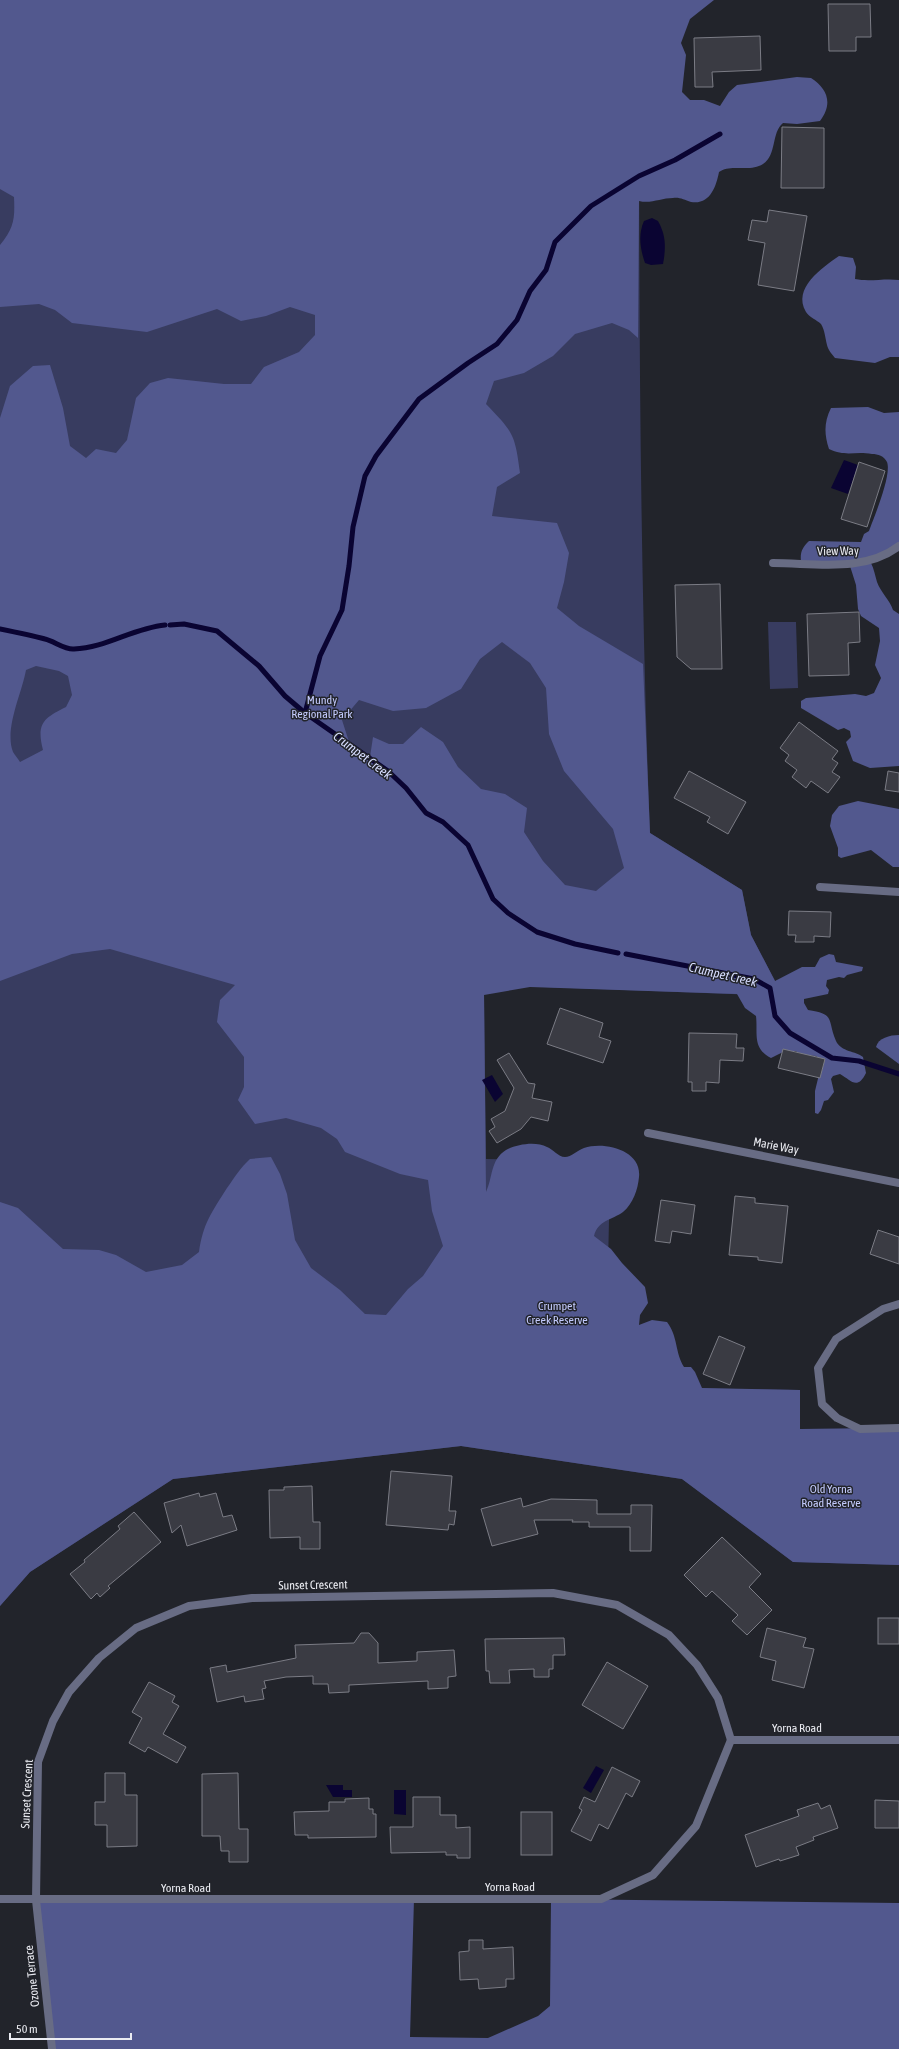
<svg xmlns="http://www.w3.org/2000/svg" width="899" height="2049" font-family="'Asap Condensed',sans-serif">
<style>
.green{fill:#383c60}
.forest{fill:#52588e;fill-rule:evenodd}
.water{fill:#0a0432}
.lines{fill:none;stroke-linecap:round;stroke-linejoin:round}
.stream{stroke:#0a0432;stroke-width:5}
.building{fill:#3a3b43;stroke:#7b7c85}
.minor{stroke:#686c84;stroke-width:8}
.labels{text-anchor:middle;stroke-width:3;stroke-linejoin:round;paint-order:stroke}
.street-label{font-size:12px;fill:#eaebf1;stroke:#22242b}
.park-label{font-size:12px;fill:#c4cbfd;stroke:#22242b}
.water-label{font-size:13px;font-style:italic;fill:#d7ddff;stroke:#22242b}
</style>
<rect width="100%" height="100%" fill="#22242b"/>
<!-- green -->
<g class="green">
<path d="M0,0H639C639,278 639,555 650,833L742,890L751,935L783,996L517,986L484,987L486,1159L596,1161L610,1174L608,1266L625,1387L800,1390V1429L899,1428V1565L793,1562L682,1479L461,1446L173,1479L30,1572L0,1606Z"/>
<path d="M768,622H796L798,688L770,689Z"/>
</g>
<!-- forest -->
<g class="forest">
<path d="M0,0H714L690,19L681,43L686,55L682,92L690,100H704L720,106L729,92L737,85L797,77L811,78C828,89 833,104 820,121L797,124L783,123C771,133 777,155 763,164C749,173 731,163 719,172C716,187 710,205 691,202C684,200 680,197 673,198C661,198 651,204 639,201L638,338L629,330L612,323L575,334L553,356L524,373L494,381L486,404C513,432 515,434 520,473L497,487L492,516L557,523L569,553L564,582L557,608L579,626L643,664L650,833L742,890L751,935L775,981L802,967H815L820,958L829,954L834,955L836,962L863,967L862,971L847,975L844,978L839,977L827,980L826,986L829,990L828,994L804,999V1003L808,1010C836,1014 827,1020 836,1041C841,1052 856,1051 863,1057L866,1073C857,1091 851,1080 840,1074L833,1076L831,1079L834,1092L828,1100L824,1101L821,1110L818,1114L815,1113V1091L821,1066L820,1060L816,1056L804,1055L795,1051H785L771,1058C752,1048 758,1034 756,1016L745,1008L737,994L530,987L484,995L486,1192C493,1178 490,1160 506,1150C517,1144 536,1141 547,1147C553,1149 558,1157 565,1157C571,1157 578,1150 584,1148C604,1141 642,1150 639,1177C638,1189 633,1204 623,1212C612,1220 598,1220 594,1236L611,1249L622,1263L645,1287L648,1303L640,1315L639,1325L652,1320L667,1322C678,1336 675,1353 684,1367H691L695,1372L702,1388L800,1390V1429L899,1428V1565L793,1562L682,1479L461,1446L173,1479L30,1572L0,1606V1202L18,1208L63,1249L99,1250L116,1255L146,1272L182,1265L199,1252C203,1223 212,1212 227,1188C235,1177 240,1168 250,1159L271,1157L280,1174L287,1194L295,1240L311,1268L340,1290L365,1314L386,1315L408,1289L423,1276L443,1246L432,1211L428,1180L400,1174L345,1152L337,1139L321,1128L286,1118L255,1124L238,1100L244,1087V1057L217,1022L220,1000L235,985L110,949L72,954L0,981V418L10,386L33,366L50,365L63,408L70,446L86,458L96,449L116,453L127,440L136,398L150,383L168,378L224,384H251L264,367L299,352L315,335V315L290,307L266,316L241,321L217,309L147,332L72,323L55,310L39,304L0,307V245C14,228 15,219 14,197L0,189ZM502,642L530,663L546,688L549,734L564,771L613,829L624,868L596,891L565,885L543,861L524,832L527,808L505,794L481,789L458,767L443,742L421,727L403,744H389L373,737L370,757L350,745L342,720L359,700L393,711L426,708L461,689L480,659ZM36,666L59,671L68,676L72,695L66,707C44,718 36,723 43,750L20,762C18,759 15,755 13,752C4,729 22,693 26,670Z"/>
<path d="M839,256L853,258L856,267L855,279C870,282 884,278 899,280V357H890L875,363L835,358C832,354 828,350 827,345C825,337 825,331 821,324C817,320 809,317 806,312C792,288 822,268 839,256Z"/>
<path d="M868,407L884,413L899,412V543C871,565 835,562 801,562C800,552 802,548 809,541L861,542L864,534L869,531C874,517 892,475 887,462C884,456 878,454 872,454C854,451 846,457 829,449C824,434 824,422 831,408Z"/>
<path d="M871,563C874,569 875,575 877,582C881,593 890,600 893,610L899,614V766L870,768L853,761L846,742L851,737L850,731L844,728L838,730L801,708V701L806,698L855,694L866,696L874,693L881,678L875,665L880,641L879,628L861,616L858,609L856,585L850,566Z"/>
<path d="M858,801L899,809V867H893L871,850L841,858L838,856V848L830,826L832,815L839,806Z"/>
<path d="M899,1035V1064L876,1047C878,1038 890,1035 899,1035Z"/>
<path d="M414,1899L410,2037L488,2038L538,2016L550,2006L551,1899L899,1903V2049H52L36,1900Z"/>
</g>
<!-- water -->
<g class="water">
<path d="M652,218L658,221C666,235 666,248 663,264L651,265L645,263C640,249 638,234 644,221Z"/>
<path d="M844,460L858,465L848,494L831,488Z"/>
<path d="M492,1075L503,1094L495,1102L482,1080Z"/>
<path d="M596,1766L604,1770L591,1793L583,1788Z"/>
<path d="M326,1785H343V1790H352V1797H333Z"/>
<path d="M394,1790H406V1815L394,1814Z"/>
</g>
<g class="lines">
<!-- stream -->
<g class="stream">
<path d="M170,625L184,624L217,631L259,666L285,696L305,713L388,771L406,788L426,813L443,822L468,845L493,899L508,913L537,932L575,944L618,953"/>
<path d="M0,629C15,632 30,635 45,639C54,641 65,650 74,649C106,648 133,628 165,625"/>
<path d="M305,713L320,656L342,610L349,566L353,527L365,476L376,456L419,399L468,363L497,344L517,320L530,291L546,270L555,242L591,206L639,176L675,160L720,134"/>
<path d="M626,954L754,979L770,988L775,1016L790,1033L832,1058L859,1061L899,1074"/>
</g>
</g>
<!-- building -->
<g class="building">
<path d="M828,4H870L871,37H856V51H829Z"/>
<path d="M760,36L761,70L712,72L713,87H695L694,38Z"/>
<path d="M782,127L824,128V188H781Z"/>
<path d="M769,210L807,216L794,291L758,285L765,243L748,240L752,220L767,222Z"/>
<path d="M859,462L885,471L867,527L841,519Z"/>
<path d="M720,584L722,669H691L677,657L675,585Z"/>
<path d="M859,612L860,642L848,643L849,675L809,676L807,614Z"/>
<path d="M799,722L838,751L832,759L838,763L832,772L840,777L828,793L811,781L806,788L792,777L797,770L785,761L789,755L780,748Z"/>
<path d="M689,771L746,802L728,834L707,822L710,817L674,798Z"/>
<path d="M888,771L899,773V792L885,790Z"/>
<path d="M789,911L831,912L830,937L814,936V942H795L796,935H788Z"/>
<path d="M560,1008L603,1023L599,1037L611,1041L603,1063L547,1044Z"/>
<path d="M689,1033L737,1034L736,1048H744L743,1061L720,1060L719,1083L706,1082V1091H692V1082H688Z"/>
<path d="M783,1049L825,1059L820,1078L778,1068Z"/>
<path d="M509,1053L528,1083L535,1084L532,1098L552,1102L548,1121L531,1117L521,1129L497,1143L489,1131L495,1127L491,1119L505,1111L514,1088L497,1060Z"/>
<path d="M735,1196L755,1198V1203L788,1206L782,1263L758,1260V1257L729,1255Z"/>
<path d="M661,1200L695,1205L691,1234L672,1231L670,1243L655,1241Z"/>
<path d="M878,1230L899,1237V1264L870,1254Z"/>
<path d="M719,1336L745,1347L730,1385L703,1374Z"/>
<path d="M391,1471L452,1476L449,1511H456L454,1525L449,1524L448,1530L386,1525Z"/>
<path d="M312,1486L313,1522H320V1549H300V1537L270,1538L269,1490H284V1487Z"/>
<path d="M199,1493L200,1497L216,1493L223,1517L232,1515L237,1530L187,1546L181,1525L172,1533L164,1503Z"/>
<path d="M521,1498L523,1507L551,1499L597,1500V1514H631V1505H652L651,1551H630V1527H589V1522H572L573,1520H534L538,1534L492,1546L481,1509Z"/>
<path d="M134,1512L161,1542L108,1586L110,1588L100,1597L97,1593L91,1599L70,1574L85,1562L84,1560L120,1529L118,1526Z"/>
<path d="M722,1537L761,1574L749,1587L772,1610L747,1635L732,1621L738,1615L712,1591L706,1597L684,1575Z"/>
<rect x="878" y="1618" width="21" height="26"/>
<path d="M767,1628L806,1638L803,1647L814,1649L804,1688L772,1680L776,1661L760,1657Z"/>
<path d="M361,1633H369L378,1643V1663L417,1661V1652L454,1650L456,1676L448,1677V1688L428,1689V1681L349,1685V1692L329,1693L328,1684H313V1676L286,1677L264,1681L266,1688L262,1689L264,1699L245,1702L244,1696L217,1702L210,1668L226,1665L227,1672L296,1658L295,1645L354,1643Z"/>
<path d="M564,1638L565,1655H553V1669H549V1677H534V1669L509,1670L510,1683H490L489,1671H486L485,1639Z"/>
<path d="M607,1662L648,1686L623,1729L582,1705Z"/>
<path d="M149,1682L175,1696L172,1702L179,1706L163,1734L186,1747L177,1763L148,1747L145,1752L129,1743L142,1718L132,1712Z"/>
<path d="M612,1767L640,1781L632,1797L626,1793L608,1829L599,1824L591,1841L571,1831L582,1810L579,1808L584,1797L595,1802Z"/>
<path d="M105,1773H125V1795H137V1846L107,1847V1825H95V1802H105Z"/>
<path d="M238,1773L239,1829H248V1862H229V1851H221L220,1836H202V1774Z"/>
<path d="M413,1797H440V1815H456V1828L470,1827V1858H457V1855H446V1852L391,1853L390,1827H413Z"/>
<path d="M369,1798V1809H373V1814H376V1837L308,1838V1835H295L294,1812L329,1811V1802H345V1799Z"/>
<path d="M875,1800L899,1801V1828H875Z"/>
<path d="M818,1803L821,1809L830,1805L838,1828L813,1837L814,1840L796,1847L799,1855L780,1861L779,1859L756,1867L745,1835L799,1816L797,1810Z"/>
<rect x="521" y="1812" width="31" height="43"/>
<path d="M469,1940H483V1949L513,1947L514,1979H506V1987L479,1989L478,1979L460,1980L459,1952L469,1951Z"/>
</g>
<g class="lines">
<!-- minor -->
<g class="minor">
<path d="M773,563C815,563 864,573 899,546"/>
<path d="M820,887L899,892"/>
<path d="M648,1133L899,1183"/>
<path d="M899,1304L883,1309L836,1339L818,1368L822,1404L837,1418L860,1429L899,1428"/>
<path d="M0,1899H601L653,1875L696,1826L731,1740H899"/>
<path d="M52,2049L36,1900L38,1762L53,1721L69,1692L99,1658L136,1628L189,1606L252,1598L553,1593L617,1605L669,1635L697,1665L718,1698L731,1740"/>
</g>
</g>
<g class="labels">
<!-- street labels -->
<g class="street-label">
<text transform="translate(838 551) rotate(-1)" y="4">View Way</text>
<text transform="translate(776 1146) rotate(11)" y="4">Marie Way</text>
<text transform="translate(313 1585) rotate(-1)" y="4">Sunset Crescent</text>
<text x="797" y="1732">Yorna Road</text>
<text transform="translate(27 1794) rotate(-87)" y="4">Sunset Crescent</text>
<text x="510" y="1891">Yorna Road</text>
<text x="186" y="1892">Yorna Road</text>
<text transform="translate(32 1976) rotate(-96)" y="4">Ozone Terrace</text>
</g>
<!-- park labels -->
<g class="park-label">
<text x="322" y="704">Mundy<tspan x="322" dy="14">Regional Park</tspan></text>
<text x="557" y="1310">Crumpet<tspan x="557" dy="14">Creek Reserve</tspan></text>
<text x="831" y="1493">Old Yorna<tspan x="831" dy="14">Road Reserve</tspan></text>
</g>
<!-- water labels -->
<g class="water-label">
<text transform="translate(363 755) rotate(37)" y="5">Crumpet Creek</text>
<text transform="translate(723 974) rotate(13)" y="5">Crumpet Creek</text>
</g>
</g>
<!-- scale -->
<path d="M10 2033v6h121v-6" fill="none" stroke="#eaebf1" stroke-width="2"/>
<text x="16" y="2033" font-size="12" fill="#eaebf1" stroke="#22242b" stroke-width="3" paint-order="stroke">50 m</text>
</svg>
